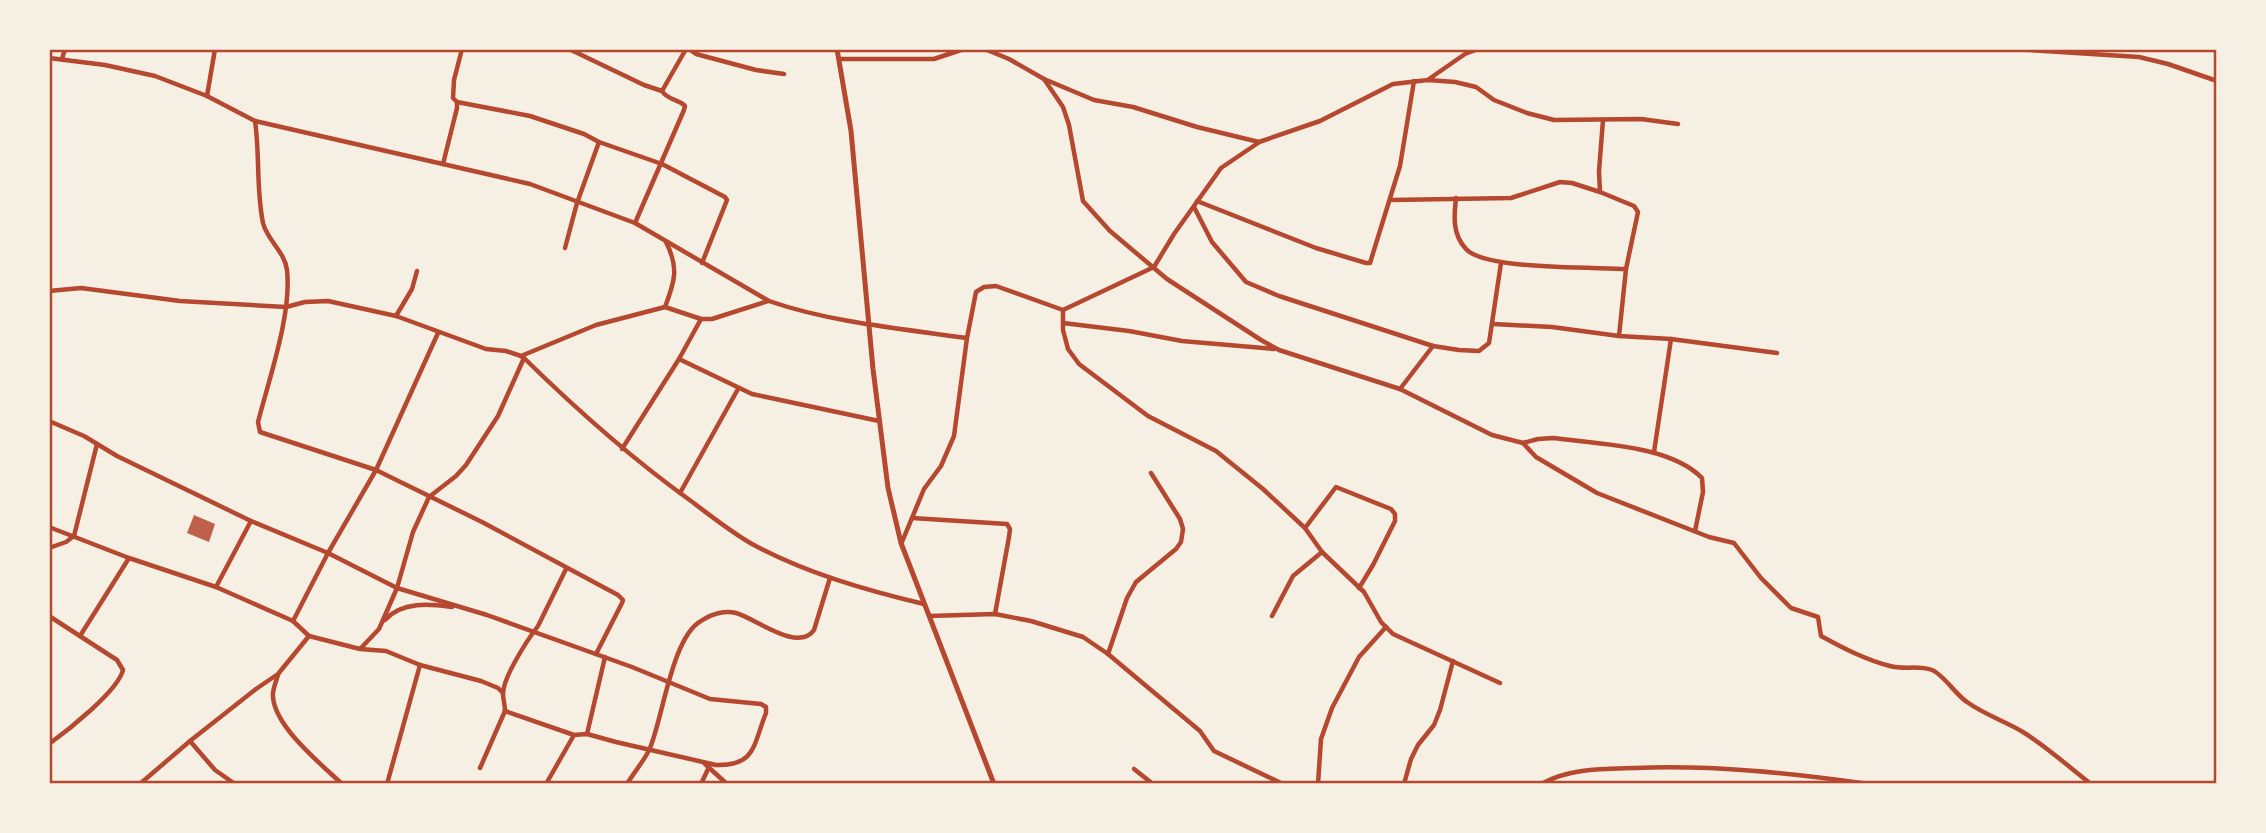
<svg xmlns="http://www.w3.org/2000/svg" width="2266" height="833" font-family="'PT Sans',sans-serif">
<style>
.building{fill:#bf614a}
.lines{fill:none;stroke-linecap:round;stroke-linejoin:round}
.minor{stroke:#b5482f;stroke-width:4.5}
.tertiary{stroke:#b5482f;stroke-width:5}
.neatline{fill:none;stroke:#b5482f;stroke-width:2.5}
</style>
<rect width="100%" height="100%" fill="#f6efe4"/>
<!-- building -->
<path class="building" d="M194,515L215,524L209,542L187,533Z"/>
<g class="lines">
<!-- minor -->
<g class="minor">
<path d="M569,49L644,85L662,91"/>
<path d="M689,49L696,54L756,70L784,74"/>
<path d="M974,49L987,50L1009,59L1044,79L1094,100L1133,107L1197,127L1259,142L1320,121L1393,84L1428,80L1455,82L1476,87L1494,100L1527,113L1554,120L1641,119L1678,124"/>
<path d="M2013,49L2139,57L2168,64L2217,81"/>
<path d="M49,58L105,65L155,76L207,96L255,121L530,184L635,223L769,301C829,322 903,329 967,338L976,292L984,287L996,286L1063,310V330L1068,349L1079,364L1148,416L1216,451L1263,489L1305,528L1322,552L1364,592L1381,622L1393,634L1500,683"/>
<path d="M62,59L65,49"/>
<path d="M839,59H934L964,49"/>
<path d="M1044,79L1063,107L1069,125L1083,201L1110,231L1167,279L1261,340L1279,350L1400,389L1492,435L1523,443L1536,457L1597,493L1709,537L1734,543L1761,578L1791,608L1818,617L1821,636C1843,648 1866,660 1890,666C1904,670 1918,665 1932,670C1943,674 1956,695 1967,702C1985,715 2005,721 2023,732C2047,747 2069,767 2091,784"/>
<path d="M1429,79L1465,54L1478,49"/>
<path d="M207,96L215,49"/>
<path d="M457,102L530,116L584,134L599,142L662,164L725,197L727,200L702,263"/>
<path d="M1603,120L1599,171L1600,192L1634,206L1638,212L1626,269L1619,336"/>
<path d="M255,121C260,155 256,189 263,223C267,240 285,252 287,270C292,314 269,379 258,422L260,432L376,470L482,522L618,595L623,600L622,603L596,654"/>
<path d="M443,164L457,108V102L453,98L454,80L462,49"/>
<path d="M1456,198C1454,216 1452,234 1466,249C1484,270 1595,267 1626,269"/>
<path d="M1391,200L1511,198L1560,182L1572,183L1600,192"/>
<path d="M1197,201L1316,248L1366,263H1370L1400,166L1414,81"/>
<path d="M1194,207L1212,242L1246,282L1279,296L1433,346L1459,350L1479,351L1489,343L1501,263"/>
<path d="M635,223L684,110L685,106C679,99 667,100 662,91L686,49"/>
<path d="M565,248L577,203L599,142"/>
<path d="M49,291L81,288L180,301L286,307L305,302L328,301L396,316L486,349L506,351L521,356L596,325L665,307L701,319H712L768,301"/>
<path d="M665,307C675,281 679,268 666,242"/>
<path d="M1063,310L1154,267L1174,234L1221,168L1258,143"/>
<path d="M396,316L412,289L417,271"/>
<path d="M1063,323L1129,331L1182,341L1274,349"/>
<path d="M1493,324L1552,327L1619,336L1671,339L1777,353"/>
<path d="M524,358C577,410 631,458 691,501C711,516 731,532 752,544C806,573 865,590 924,604"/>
<path d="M679,359L752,394L879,421"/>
<path d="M1400,389L1433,346"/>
<path d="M49,421L84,436L117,456L251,521L328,553L397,588L487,615L632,667L710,699L761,704L766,707V713C753,745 756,766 716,765L616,742L587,734L574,735L505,711C505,705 503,699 503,694C503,677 528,639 538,626L566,569"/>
<path d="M1523,443L1538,439L1553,438C1598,444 1670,445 1702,478L1703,492L1695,531"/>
<path d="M622,449L679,359L701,319"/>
<path d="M1654,452L1671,339"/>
<path d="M680,493L738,389"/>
<path d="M912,518L1007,524L1010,529L1009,537L995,614"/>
<path d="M49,527L129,558L216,587L293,621L309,636L360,649L386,651L420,665L481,681L498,688L503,693"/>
<path d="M1305,528L1336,487L1391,509L1395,514V521L1373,565L1359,588"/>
<path d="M902,542L924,489L941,466L954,436L967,338"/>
<path d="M49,548L66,542L74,536L97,444"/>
<path d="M216,587L251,521"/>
<path d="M49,616L117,660L123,670C118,691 67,731 49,744"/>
<path d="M929,616L995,614L1031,621L1083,637L1108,654L1200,731L1214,751L1283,784"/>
<path d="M1272,616L1293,576L1322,552"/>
<path d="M385,620C402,601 430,604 452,607"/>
<path d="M293,621L328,553L376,470L438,333"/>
<path d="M80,636L129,558"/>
<path d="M361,648L379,629L397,588L413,532L429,497L456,476L466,465L498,416L524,358L522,357"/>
<path d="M1108,654L1127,598L1136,582L1176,549L1181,542L1183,529L1180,519L1151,473"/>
<path d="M278,675C276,682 272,690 273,697C275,727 321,764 342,784"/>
<path d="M587,734L605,657"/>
<path d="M190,741L215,770L235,784"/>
<path d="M705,764L727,784"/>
<path d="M480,768L505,711"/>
<path d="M1134,769L1153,784"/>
<path d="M141,783L190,741L256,689L278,674L309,636"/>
<path d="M387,784L420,665"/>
<path d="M546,784L574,735"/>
<path d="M627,784C634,772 645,760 650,748C663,717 672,637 701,621C711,614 725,610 736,613C755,618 798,653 814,630L830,578"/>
<path d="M701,784L709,767"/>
<path d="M1318,784L1321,739L1332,708L1359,657L1386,627"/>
<path d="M1404,784L1411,759L1418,745L1434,725L1440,710L1453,661"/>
<path d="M1541,784C1570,768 1603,769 1635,768C1714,765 1791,773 1869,784"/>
</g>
<!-- tertiary -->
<path class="tertiary" d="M837,49L851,131L873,369L888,488L901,543L994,784"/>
</g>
<!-- border -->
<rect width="2266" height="833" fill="none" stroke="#f6efe4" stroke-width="102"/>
<rect x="51" y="51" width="2164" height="731" class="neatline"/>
</svg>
